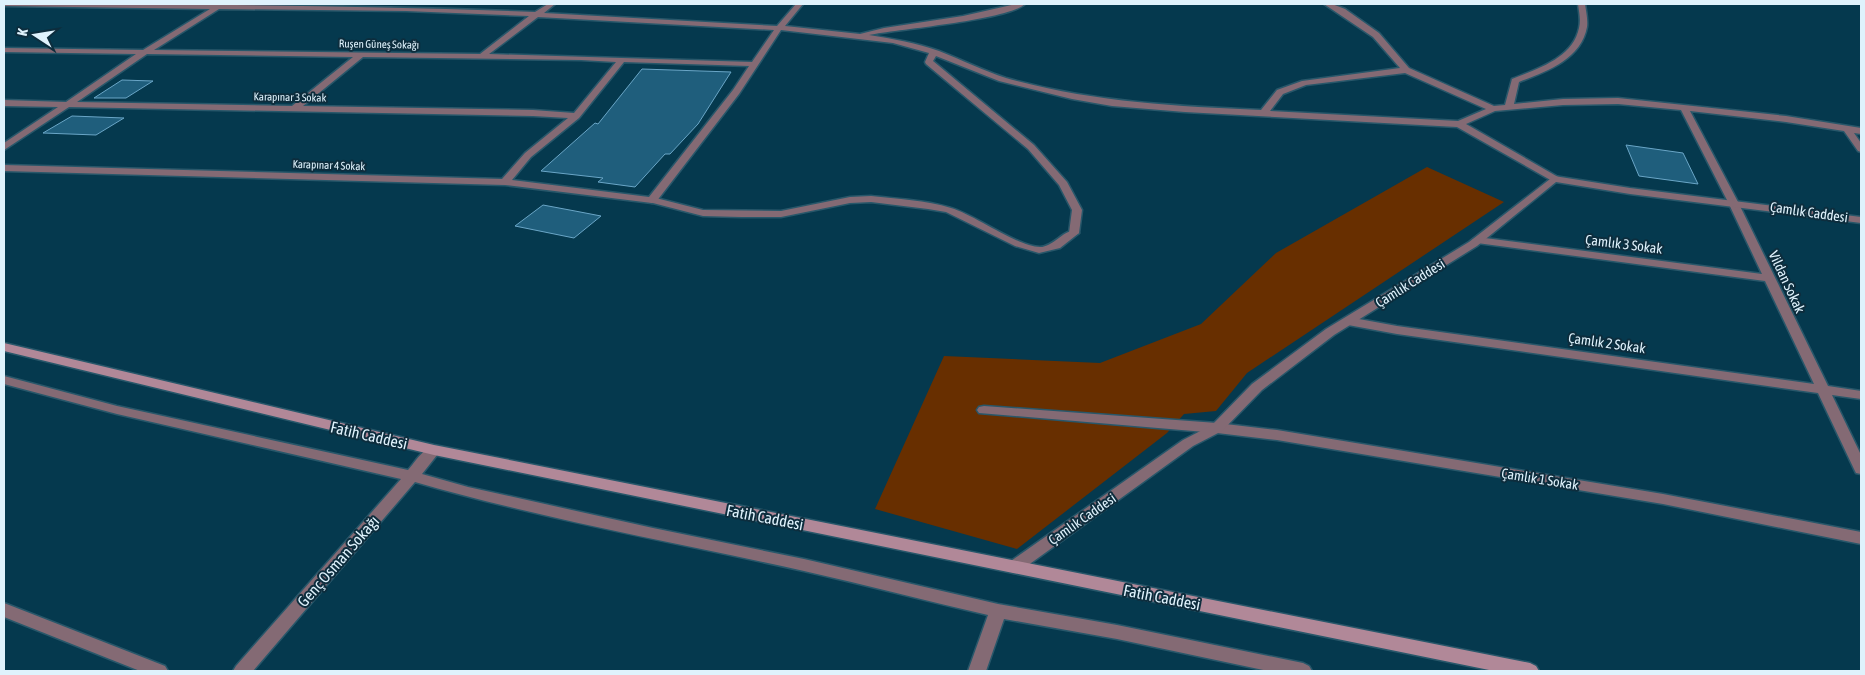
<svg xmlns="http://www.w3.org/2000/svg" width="1865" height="675" font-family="'Asap Condensed',sans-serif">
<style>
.green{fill:#682f00}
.building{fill:#1f5e7c;stroke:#6aa6c7}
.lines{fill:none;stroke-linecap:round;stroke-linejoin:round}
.service-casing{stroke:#28576a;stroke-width:3}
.minor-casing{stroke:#28576a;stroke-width:3}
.tertiary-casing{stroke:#28576a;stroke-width:3}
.secondary-casing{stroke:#28576a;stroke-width:3}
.service{fill:#846a74;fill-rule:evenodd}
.minor{fill:#846a74;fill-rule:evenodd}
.tertiary{fill:#846a74;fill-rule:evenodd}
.secondary{fill:#b18898;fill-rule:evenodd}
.labels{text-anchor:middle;stroke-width:4;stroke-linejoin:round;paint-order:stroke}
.far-street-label{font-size:11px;fill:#dff2fc;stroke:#0d2d3d}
.street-label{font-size:14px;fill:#dff2fc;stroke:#0d2d3d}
.near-street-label{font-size:16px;fill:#dff2fc;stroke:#0d2d3d}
</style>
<rect width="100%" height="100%" fill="#05394e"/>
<!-- green -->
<path class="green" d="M1427,167L1504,202L1247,373L1216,411L1184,414L1167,433L1017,549L875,509L944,356L1100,363L1201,324L1276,253Z"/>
<!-- building -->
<g class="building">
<path d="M642,69L731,72L698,124L670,154H665L635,187L598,182L603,178L541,171L595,123L598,124Z"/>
<path d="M122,80L153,81L126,98H94Z"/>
<path d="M72,116L124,118L96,135L43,133Z"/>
<path d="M1626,145L1683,153L1698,184L1639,176Z"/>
<path d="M543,205L575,211L601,216L574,238L515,226Z"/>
</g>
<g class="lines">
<defs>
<path id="service" d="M871,196C897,199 926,200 951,208C975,215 1018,247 1040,247C1054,247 1064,228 1077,231L1079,233L1060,248L1039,253L1015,246L946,212L928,209L871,202L850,203L781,217H741L703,216L649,202L647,200L652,197L703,210L781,211L850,197Z"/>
<g id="minor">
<path d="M4,4C181,4 358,5 535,12L548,4H555L544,13L777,26L796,4H803L785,26L860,34L884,28L963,16L1016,4H1025C1008,20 900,29 869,35C893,39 917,43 939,51C962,60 984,71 1006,78C1092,102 1173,106 1261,110L1277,90L1302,81L1400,68L1373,37L1324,4H1332L1345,9L1379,33L1409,68L1494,106L1505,105L1512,79C1537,69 1573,58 1579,28C1581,20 1579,12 1578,4H1585C1586,11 1588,20 1587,27C1581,60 1545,72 1519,82L1514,104L1563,99L1618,98L1786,116L1861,128V134L1854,133L1861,143V152L1858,151L1844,131L1786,122L1690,111L1738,202L1828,386L1861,391V399L1832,395L1861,455V474L1856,473L1854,469L1818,393L1397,334L1348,325L1342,321L1348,317L1397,326L1814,384L1765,281L1477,243L1472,240L1477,237L1762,274L1728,202L1681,110L1618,104L1563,105L1495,111L1466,124L1558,177L1559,179L1554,182L1457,127L1185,112L1112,106L1072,99L999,81L936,56L933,61L1034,145L1067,182L1082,210L1079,233L1074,236L1069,233L1072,210L1059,185L1028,149L926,64L925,62L929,53L893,43L781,30L739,94L656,202L652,203L505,185L4,171V165L502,179L525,153L568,118L533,116L69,107L4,150V143L58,107L4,106V100L66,102L136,54L4,52V48L143,50L210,9L4,6ZM219,9L406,11L529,16L480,54L154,50ZM538,17L774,30L752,62L489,54ZM147,54L353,57L292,106L77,102ZM363,57L581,60L616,62L574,113L533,110L303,106ZM624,62L749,66L733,90L649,197L512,180L531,157L579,118ZM1405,73L1486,109L1458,121L1270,111L1283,94L1306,85Z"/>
<path d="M4,376L117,406L408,470C416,461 426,443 439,447L441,450L422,474L468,487L653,528L804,559L998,604L1117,625L1303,663L1309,666L1312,671H1268L1117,639L1004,619L986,671H968L988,615C927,601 866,585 804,571C674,542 543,519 415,482L253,671H233L236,666L401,479L117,414L4,384Z"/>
<path d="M984,406L1217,423L1277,430L1663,494L1861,532V544L1663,504L1277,440L1217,433L979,413L977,410L979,407Z"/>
<path d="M4,603L165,666L168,671H140L4,617Z"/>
</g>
<path id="tertiary" d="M1554,176L1630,188L1861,217V223L1630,194L1556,182L1477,246L1334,335L1262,390L1222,431L1193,446L1020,571L1014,573L1008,571L1006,567L1008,563L1183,440L1212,425L1252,384L1326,329L1469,242Z"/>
<path id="secondary" d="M4,343L434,445L1530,663L1536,666L1539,671H1494L434,455L4,351Z"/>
</defs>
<!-- service casing -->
<use href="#service" class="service-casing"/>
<!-- minor casing -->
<use href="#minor" class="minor-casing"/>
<!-- tertiary casing -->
<use href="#tertiary" class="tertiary-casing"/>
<!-- secondary casing -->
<use href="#secondary" class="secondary-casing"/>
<!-- service -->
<use href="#service" class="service"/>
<!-- minor -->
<use href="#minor" class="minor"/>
<!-- tertiary -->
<use href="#tertiary" class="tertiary"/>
<!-- secondary -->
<use href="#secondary" class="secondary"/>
</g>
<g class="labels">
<!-- far-street labels -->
<g class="far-street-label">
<text transform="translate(379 44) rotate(1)" y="4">Ruşen Güneş Sokağı</text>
<text transform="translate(290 97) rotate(1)" y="4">Karapınar 3 Sokak</text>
<text transform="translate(329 165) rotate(2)" y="4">Karapınar 4 Sokak</text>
</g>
<!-- street labels -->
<g class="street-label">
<text transform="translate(1809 212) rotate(8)" y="5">Çamlık Caddesi</text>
<text transform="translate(1624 244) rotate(7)" y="5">Çamlık 3 Sokak</text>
<text transform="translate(1787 282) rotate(65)" y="5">Vildan Sokak</text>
<text transform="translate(1410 283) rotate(-32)" y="5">Çamlık Caddesi</text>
<text transform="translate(1607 343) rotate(8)" y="5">Çamlık 2 Sokak</text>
<text transform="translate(1540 479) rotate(9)" y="5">Çamlık 1 Sokak</text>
<text transform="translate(1082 519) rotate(-35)" y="5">Çamlık Caddesi</text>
</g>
<!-- near-street labels -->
<g class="near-street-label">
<text transform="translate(369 435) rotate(13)" y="6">Fatih Caddesi</text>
<text transform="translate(765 517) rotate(11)" y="6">Fatih Caddesi</text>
<text transform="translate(338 561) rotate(-49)" y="6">Genç Osman Sokağı</text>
<text transform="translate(1162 597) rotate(11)" y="6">Fatih Caddesi</text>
</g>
</g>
<!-- border -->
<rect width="1865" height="675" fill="none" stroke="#dff2fc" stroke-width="10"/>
<!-- north arrow -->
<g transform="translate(35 35) rotate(282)" stroke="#0d2d3d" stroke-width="4" paint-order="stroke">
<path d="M0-4L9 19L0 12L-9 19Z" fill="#dff2fc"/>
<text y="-8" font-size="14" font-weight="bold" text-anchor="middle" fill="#dff2fc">K</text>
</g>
</svg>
